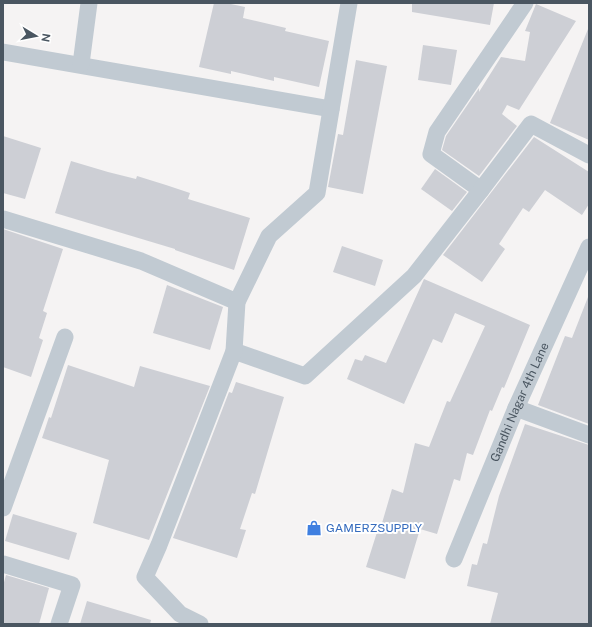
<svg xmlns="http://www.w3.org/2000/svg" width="592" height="627" font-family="'Public Sans',sans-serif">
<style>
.building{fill:#cdcfd5}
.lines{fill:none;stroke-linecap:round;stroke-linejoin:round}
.minor{stroke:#c1cad2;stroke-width:17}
.labels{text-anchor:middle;stroke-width:4;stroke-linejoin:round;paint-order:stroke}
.street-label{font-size:12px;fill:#4a5661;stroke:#fff}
.shop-label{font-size:12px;fill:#366cbe;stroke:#fff;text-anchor:start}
</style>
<rect width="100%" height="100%" fill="#f5f3f3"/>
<!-- building -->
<g class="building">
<path d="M214,3H226L245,7L243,18L286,28L285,31L329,41L319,87L274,77V81L231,71V74L199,67Z"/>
<path d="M412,3H494L490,25L412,12Z"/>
<path d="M536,4L576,21L519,110L507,105L502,114L517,126L479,176L442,150L446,136L479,88V92L501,57L525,61L530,32L525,31Z"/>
<path d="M588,29H589V140L550,123Z"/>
<path d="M423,45L457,50L451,85L418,80Z"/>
<path d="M356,60L387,66L363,194L328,187L338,134L343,135Z"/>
<path d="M3,136L41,148L25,199L3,193Z"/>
<path d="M534,137L589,172V204L582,215L545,190L529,212L523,208L499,244L505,249L482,282L443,255Z"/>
<path d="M71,161L108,172L136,179L137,176L166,185L190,193L188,199L250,218L234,270L175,250V249L55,213Z"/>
<path d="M435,169L467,192L452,211L421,189Z"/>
<path d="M3,229L63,249L43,311L47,313L39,338L43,340L31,377L3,367Z"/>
<path d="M342,246L383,260L375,286L333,272Z"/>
<path d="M424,279L530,325L504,388L502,387L492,411L490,410L473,455L467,453L460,481L454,479L437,534L420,529L405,579L366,567L378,529L380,530L392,489L403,493L415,443L429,447L447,401L450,402L485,326L455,313L442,343L433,339L404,404L347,379L355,359L362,361L365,355L386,363Z"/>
<path d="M167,285L223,307L210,350L153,333Z"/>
<path d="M588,297H589V424L538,405L565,336L572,338Z"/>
<path d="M68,365L134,387L140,366L210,386L149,540L93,523L109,460L42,438L49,417L51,418Z"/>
<path d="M236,382L284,397L255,494L252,493L240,529L246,530L237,558L173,538L229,392L232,393Z"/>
<path d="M525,424L589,445V624H490L498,593L467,586L472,564L477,565L483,543L487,544L499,496Z"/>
<path d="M13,514L77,533L69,560L5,541Z"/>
<path d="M6,575L49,588L39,624H3V586Z"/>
<path d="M87,601L151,620L150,624H80Z"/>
</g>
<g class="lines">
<!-- minor -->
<g class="minor">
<path d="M3,52L331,109"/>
<path d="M81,64L89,3"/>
<path d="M481,190L431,154L437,132L525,3"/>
<path d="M3,219L141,261L237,302"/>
<path d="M234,351L305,376L414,276L481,190L531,124L589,155"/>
<path d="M516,408L589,435"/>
<path d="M3,508L65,337"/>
<path id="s1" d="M454,559L516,408L589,247"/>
<path d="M3,564L72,585L59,624"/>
<path d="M200,624L180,614L145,577L159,545L234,351L237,302L269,236L317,193L349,3"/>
</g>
</g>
<!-- icons -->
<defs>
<symbol id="shop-bare" viewBox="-9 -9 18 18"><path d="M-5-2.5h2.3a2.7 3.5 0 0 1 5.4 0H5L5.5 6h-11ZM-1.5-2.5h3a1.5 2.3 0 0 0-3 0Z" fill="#3f7fe0" stroke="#fff" stroke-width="2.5" paint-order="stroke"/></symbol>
</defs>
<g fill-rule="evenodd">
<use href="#shop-bare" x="303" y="517" width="22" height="22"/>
</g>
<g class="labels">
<!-- street labels -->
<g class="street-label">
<text dy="4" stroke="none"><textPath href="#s1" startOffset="170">Gandhi Nagar 4th Lane</textPath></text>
</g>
<!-- shop labels -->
<g class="shop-label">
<text x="326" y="532">GAMERZSUPPLY</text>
</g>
</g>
<!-- border -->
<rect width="592" height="627" fill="none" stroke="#4a5661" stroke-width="8"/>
<!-- north arrow -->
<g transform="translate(36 36) rotate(100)" stroke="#ffffff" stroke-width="3" paint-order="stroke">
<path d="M0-3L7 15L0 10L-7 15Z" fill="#4a5661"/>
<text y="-6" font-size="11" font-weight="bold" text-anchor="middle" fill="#4a5661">N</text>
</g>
</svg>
